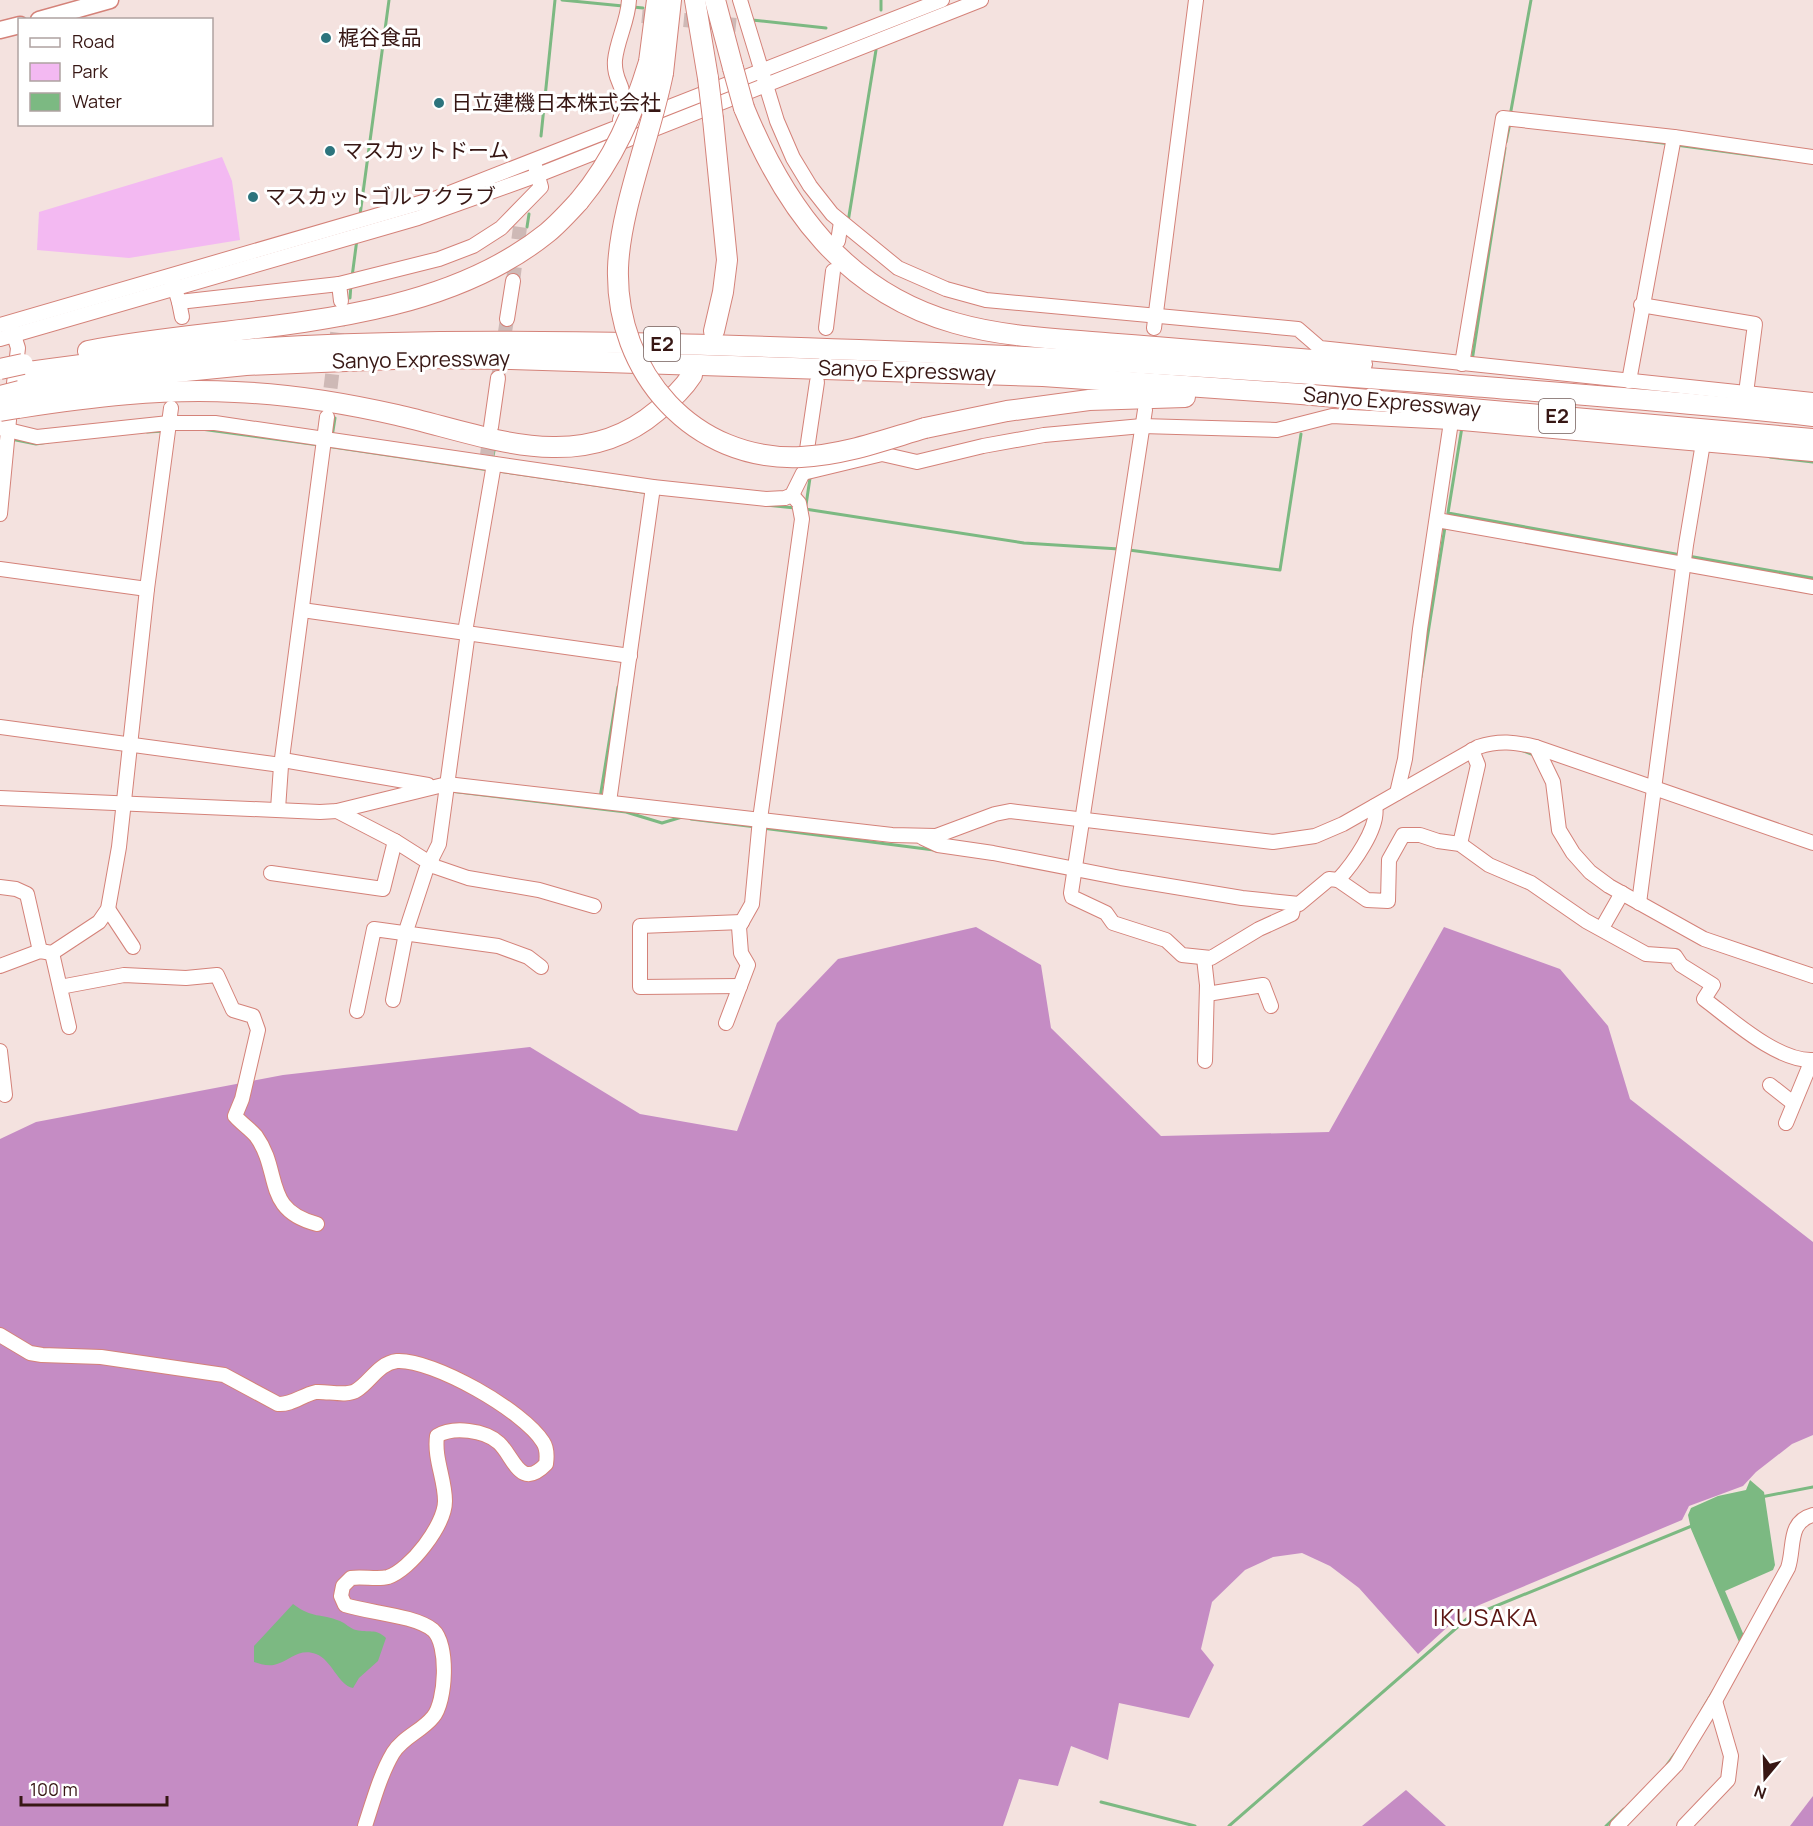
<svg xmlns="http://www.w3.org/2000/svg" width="1813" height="1826" font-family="Manrope,'Noto Sans JP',sans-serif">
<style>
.green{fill:#f3b9f2}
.forest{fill:#c58cc4}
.water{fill:#7cb982}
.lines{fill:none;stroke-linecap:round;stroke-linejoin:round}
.stream{stroke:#7cb982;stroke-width:3}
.minor-tunnel{stroke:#ceb9b6;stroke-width:14;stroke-dasharray:14 7;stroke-linecap:butt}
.minor-casing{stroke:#d48279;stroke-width:16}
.major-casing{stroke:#d48279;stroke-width:19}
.highway-casing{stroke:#d48279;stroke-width:22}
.minor{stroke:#fff;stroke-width:14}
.major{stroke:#fff;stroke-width:16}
.highway{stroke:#fff;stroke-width:20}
.highway-bridge-casing{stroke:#d48279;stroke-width:22;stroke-linecap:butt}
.highway-bridge{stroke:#fff;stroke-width:20}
.poi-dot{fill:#2c747d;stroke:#fff;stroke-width:2}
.labels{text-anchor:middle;stroke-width:6;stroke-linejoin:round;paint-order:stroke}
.shield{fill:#fff;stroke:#735d5a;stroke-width:1.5}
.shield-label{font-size:20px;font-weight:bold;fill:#371714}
.poi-label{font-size:21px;fill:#371714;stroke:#fff;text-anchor:start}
.street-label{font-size:21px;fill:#371714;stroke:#fff}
.quarter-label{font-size:24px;letter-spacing:1.5px;fill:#5c1512;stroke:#fff}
</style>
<rect width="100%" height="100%" fill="#f4e2df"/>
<!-- green -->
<path class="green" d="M222,157L232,181L240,240L129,258L37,250L39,212Z"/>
<!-- forest -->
<g class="forest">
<path d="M976,927L1041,965L1051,1028L1161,1136L1329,1132L1444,927L1560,969L1608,1026L1630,1099L1813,1242V1435L1792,1444L1756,1472L1743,1486L1689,1506L1682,1520L1465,1611L1418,1654L1359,1588L1330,1566L1302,1553L1273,1557L1245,1570L1212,1602L1201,1649L1214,1665L1189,1718L1119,1703L1108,1760L1071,1746L1058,1786L1019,1779L1003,1826H0V1139L36,1122L283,1075L530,1047L640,1114L737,1131L777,1023L838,959Z"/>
<path d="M1406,1790L1446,1826H1362Z"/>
<path d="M1813,1796V1826H1790Z"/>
</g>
<!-- water -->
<g class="water">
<path d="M1750,1480L1764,1492L1775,1565L1773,1570L1725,1591L1745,1638L1739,1642L1691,1529L1688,1515L1691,1508L1718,1496L1746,1490Z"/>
<path d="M293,1604C313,1619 320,1613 340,1621C345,1623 351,1629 356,1630C368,1633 376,1628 386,1638L378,1661L359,1678L353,1688C338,1685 332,1660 316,1654C299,1648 291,1660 277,1664C270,1667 260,1664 254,1662V1646Z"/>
</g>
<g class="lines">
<!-- stream -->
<g class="stream">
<path d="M562,0L623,6"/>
<path d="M633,7L643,8"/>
<path d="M881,10V0"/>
<path d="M752,20L826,28"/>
<path d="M1510,116L1531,0"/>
<path d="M541,136L555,0"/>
<path d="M1626,138L1670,144"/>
<path d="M1506,142L1510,123"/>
<path d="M1676,145L1780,159"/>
<path d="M360,215L389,0"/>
<path d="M848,222L876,50"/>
<path d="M527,227L529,214"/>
<path d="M352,277L357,239"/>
<path d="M350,298L351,284"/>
<path d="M1472,361L1505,148"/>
<path d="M1462,427L1448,513L1681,555"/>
<path d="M201,429L319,445"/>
<path d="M147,432L165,431"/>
<path d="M332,437L335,418"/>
<path d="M11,439L36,444L48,442"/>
<path d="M326,446L489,470"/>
<path d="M493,456L494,451"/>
<path d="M1770,457L1813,462"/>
<path d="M498,471L649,493"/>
<path d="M766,505L795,508"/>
<path d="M806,505L810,478"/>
<path d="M805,509L1024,543L1119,549"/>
<path d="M1129,550L1280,570L1301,434"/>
<path d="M1688,556L1813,578"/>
<path d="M1421,677L1445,527"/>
<path d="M1521,750L1534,755"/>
<path d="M450,791L626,812L662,823L682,817"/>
<path d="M600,798L618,687"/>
<path d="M691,819L756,827"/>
<path d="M762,828L934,850"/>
<path d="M1761,1497L1813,1487"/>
<path d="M1702,1710L1714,1690"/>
<path d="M1667,1765L1675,1754"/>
<path d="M1101,1802L1195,1826"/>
<path d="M1229,1826L1469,1617L1694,1525"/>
<path d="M1606,1826L1624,1809"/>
</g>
<!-- minor-tunnel -->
<g class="minor-tunnel">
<path d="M642,16L736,25"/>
<path d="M513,281L520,227"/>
<path d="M498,378L507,319"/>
<path d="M328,409L340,309"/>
<path d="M487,455L490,432"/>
</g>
<defs>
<g id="minor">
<path d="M740,0L777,121L793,158L810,186L832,214L898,268L946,289L986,300L1298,329L1320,348L1813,400"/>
<path d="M620,120C631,86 613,85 615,60C617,40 628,21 629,0"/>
<path d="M838,241L841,222"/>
<path d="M173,282L179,302L339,284L439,259L473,246L501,228L541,187L535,166"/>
<path d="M339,284L341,301"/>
<path d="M179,302L182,317"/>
<path d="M1641,305L1755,324L1746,393"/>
<path d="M507,319L513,281"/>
<path d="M0,325L437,198L942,0"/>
<path d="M11,326L18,348L12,401"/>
<path d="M826,328L833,271"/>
<path d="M1154,328L1196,0"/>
<path d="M0,339L418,218L538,175L981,0"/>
<path d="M1462,364L1503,118L1674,137L1813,157"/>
<path d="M1629,381L1674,137"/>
<path d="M1145,410L1071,893L1072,897L1106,913L1113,923L1166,940L1182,955L1211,958L1259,929L1292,914L1294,904"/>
<path d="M491,427L498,378"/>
<path d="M0,428L37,437L169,423H215L653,487L766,499L785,498L792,495L803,473L882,454L917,462L983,446L1044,435L1142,426L1277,430L1332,416L1451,422L1813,454"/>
<path d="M805,463L817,382"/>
<path d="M0,514L9,420"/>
<path d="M1437,520L1813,587"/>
<path d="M0,569L147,589"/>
<path d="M302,610L630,656"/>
<path d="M465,632L494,464"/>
<path d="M0,727L281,765"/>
<path d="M1536,747L1553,782L1559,830L1573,853L1590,872L1609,886L1704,939L1813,976"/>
<path d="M283,760L428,785"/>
<path d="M1397,793L1405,759L1420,629L1451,422"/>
<path d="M0,798L320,812L337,811L447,784L892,835L936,836L995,814L1010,811L1273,842L1315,836L1343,824L1478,747C1499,740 1515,742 1536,747L1813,843"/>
<path d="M609,802L653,487"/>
<path d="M278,809L281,766L327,417"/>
<path d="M337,811L395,841L436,867L468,878L539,890L594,906"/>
<path d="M923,838L938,845L993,853L1121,878L1242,898L1299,904L1329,879L1338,880C1352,865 1380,827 1375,806"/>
<path d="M1460,844L1478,765L1472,750"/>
<path d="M271,873L383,889L395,841"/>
<path d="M1338,880L1367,900L1388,901L1389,860L1403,835H1420L1438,841L1460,844L1489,865L1531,883L1586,921L1646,954L1675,956L1681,965L1713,985L1704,999C1731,1019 1778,1062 1813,1060"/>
<path d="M0,887L16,889L27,894L40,951"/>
<path d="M1639,903L1686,545L1703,443"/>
<path d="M108,909L133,947"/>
<path d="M1602,928L1622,893"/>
<path d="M52,953L69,1027"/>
<path d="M1204,958L1207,985L1205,1061"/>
<path d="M0,966L40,951L52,953L99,922L108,909L119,847L147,589L171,408"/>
<path d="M740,986L640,987V926L742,922"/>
<path d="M60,987L124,975L186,978L217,975L233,1010L253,1016L258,1030L242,1099L235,1116C241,1123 250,1129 256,1136C282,1172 262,1210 317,1224"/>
<path d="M1207,994L1263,985L1271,1006"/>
<path d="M393,1000L407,928L426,870L439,844L468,632"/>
<path d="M357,1011L374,929L498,946L528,957L541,967"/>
<path d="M726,1023L748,965L741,953L739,927L752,904L760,819L802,519L799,503L792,495"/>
<path d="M0,1051L5,1095"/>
<path d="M1770,1085L1793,1103"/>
<path d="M1786,1123L1812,1060"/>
<path d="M0,1335L30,1353L42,1355L101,1357L224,1375L278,1404C292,1405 302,1395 316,1392C328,1391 347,1397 357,1390C370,1382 379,1363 397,1361C433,1359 524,1411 543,1442C547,1448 547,1457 546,1464C520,1491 514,1457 499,1443C485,1430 453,1426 437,1436C434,1459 445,1479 445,1501C445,1525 410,1570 388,1577C377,1580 363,1576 351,1578L343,1586L341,1596L345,1605C370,1613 414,1615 433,1630C449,1644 446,1702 433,1717C422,1731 403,1737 393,1753C380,1775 373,1802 365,1826"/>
<path d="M1617,1826L1676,1765L1715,1701L1788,1568C1795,1547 1787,1522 1813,1515"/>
<path d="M1684,1826L1728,1780L1731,1756L1715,1701"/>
</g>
<g id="major">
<path d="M39,20L110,0"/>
<path d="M0,30L20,25"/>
</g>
<g id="highway">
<path d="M695,0L708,78"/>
<path d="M715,0L733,68"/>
<path d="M649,62L657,0"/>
<path d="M663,73L671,0"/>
<path d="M744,108C785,208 845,292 955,323C1007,338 1064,339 1117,344C1199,350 1281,357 1362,364"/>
<path d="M713,119L727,260L723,292L714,331"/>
<path d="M88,351C236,322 424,332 547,233C558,224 569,212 579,201"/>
<path d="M22,373C300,331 579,340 859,350C1064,357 1268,370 1472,386C1585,395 1699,403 1813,416"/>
<path d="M20,391L85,381L246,365L419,358L511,359L1043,376L1301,394L1813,439"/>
<path d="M18,408C90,397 162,388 235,392C290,394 344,403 397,415C485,435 578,478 657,411C670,401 683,389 692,375"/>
<path d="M925,428L1007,411L1089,400L1185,397"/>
</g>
</defs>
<!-- minor casing -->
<use href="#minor" class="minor-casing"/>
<!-- major casing -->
<use href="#major" class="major-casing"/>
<!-- highway casing -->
<use href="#highway" class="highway-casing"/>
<!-- minor -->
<use href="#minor" class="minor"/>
<!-- major -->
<use href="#major" class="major"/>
<!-- highway -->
<use href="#highway" class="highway"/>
<defs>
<g id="highway-bridge">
<path d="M733,68L744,108"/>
<path d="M663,73C651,134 620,209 618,268C615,373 694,462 801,457C844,455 884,440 925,428"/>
<path d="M708,78L713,119"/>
<path d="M579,201C614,159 633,114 649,62"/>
<path d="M0,369L23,364"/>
<path d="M0,396L20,391"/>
<path d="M0,411L18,408"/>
</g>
</defs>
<!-- highway-bridge casing -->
<use href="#highway-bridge" class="highway-bridge-casing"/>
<!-- highway-bridge -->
<use href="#highway-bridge" class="highway-bridge"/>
</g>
<!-- markers -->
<g class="poi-dot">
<circle cx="326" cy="38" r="6"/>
<circle cx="439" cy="103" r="6"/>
<circle cx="330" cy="151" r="6"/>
<circle cx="253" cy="197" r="6"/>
</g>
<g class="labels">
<!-- shield labels -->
<g class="shield">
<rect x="644" y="327" width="36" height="34" rx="4.5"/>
<rect x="1539" y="399" width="36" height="34" rx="4.5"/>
</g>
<g class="shield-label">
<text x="662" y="351">E2</text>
<text x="1557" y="423">E2</text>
</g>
<!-- poi labels -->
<g class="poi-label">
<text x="338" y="45">梶谷食品</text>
<text x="451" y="110">日立建機日本株式会社</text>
<text x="342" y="158">マスカットドーム</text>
<text x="265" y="204">マスカットゴルフクラブ</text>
</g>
<!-- street labels -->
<g class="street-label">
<text transform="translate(421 360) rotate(-1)" y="7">Sanyo Expressway</text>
<text transform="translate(907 371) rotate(2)" y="7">Sanyo Expressway</text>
<text transform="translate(1392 402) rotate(5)" y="7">Sanyo Expressway</text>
</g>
<!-- quarter labels -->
<g class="quarter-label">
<text x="1486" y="1626">IKUSAKA</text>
</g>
</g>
<!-- legend -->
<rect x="18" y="18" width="195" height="108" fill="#ffffff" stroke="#afa2a1" stroke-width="1.5"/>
<rect x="30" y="38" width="30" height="9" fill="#ffffff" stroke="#afa2a1" stroke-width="1.5"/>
<text x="72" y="48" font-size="18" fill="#371714">Road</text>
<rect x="30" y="63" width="30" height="18" fill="#f3b9f2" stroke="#afa2a1" stroke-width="1.5"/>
<text x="72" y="78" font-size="18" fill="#371714">Park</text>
<rect x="30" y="93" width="30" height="18" fill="#7cb982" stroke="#afa2a1" stroke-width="1.5"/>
<text x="72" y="108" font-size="18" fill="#371714">Water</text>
<!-- north arrow -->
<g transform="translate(1765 1778) rotate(199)" stroke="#ffffff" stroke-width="4.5" paint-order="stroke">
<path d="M0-4.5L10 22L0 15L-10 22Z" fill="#371714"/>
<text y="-9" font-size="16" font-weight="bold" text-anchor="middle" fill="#371714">N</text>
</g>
<!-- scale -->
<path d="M21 1796v9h146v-9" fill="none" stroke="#371714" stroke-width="3"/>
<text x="30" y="1796" font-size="18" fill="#371714" stroke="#ffffff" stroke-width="4.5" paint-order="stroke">100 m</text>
</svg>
